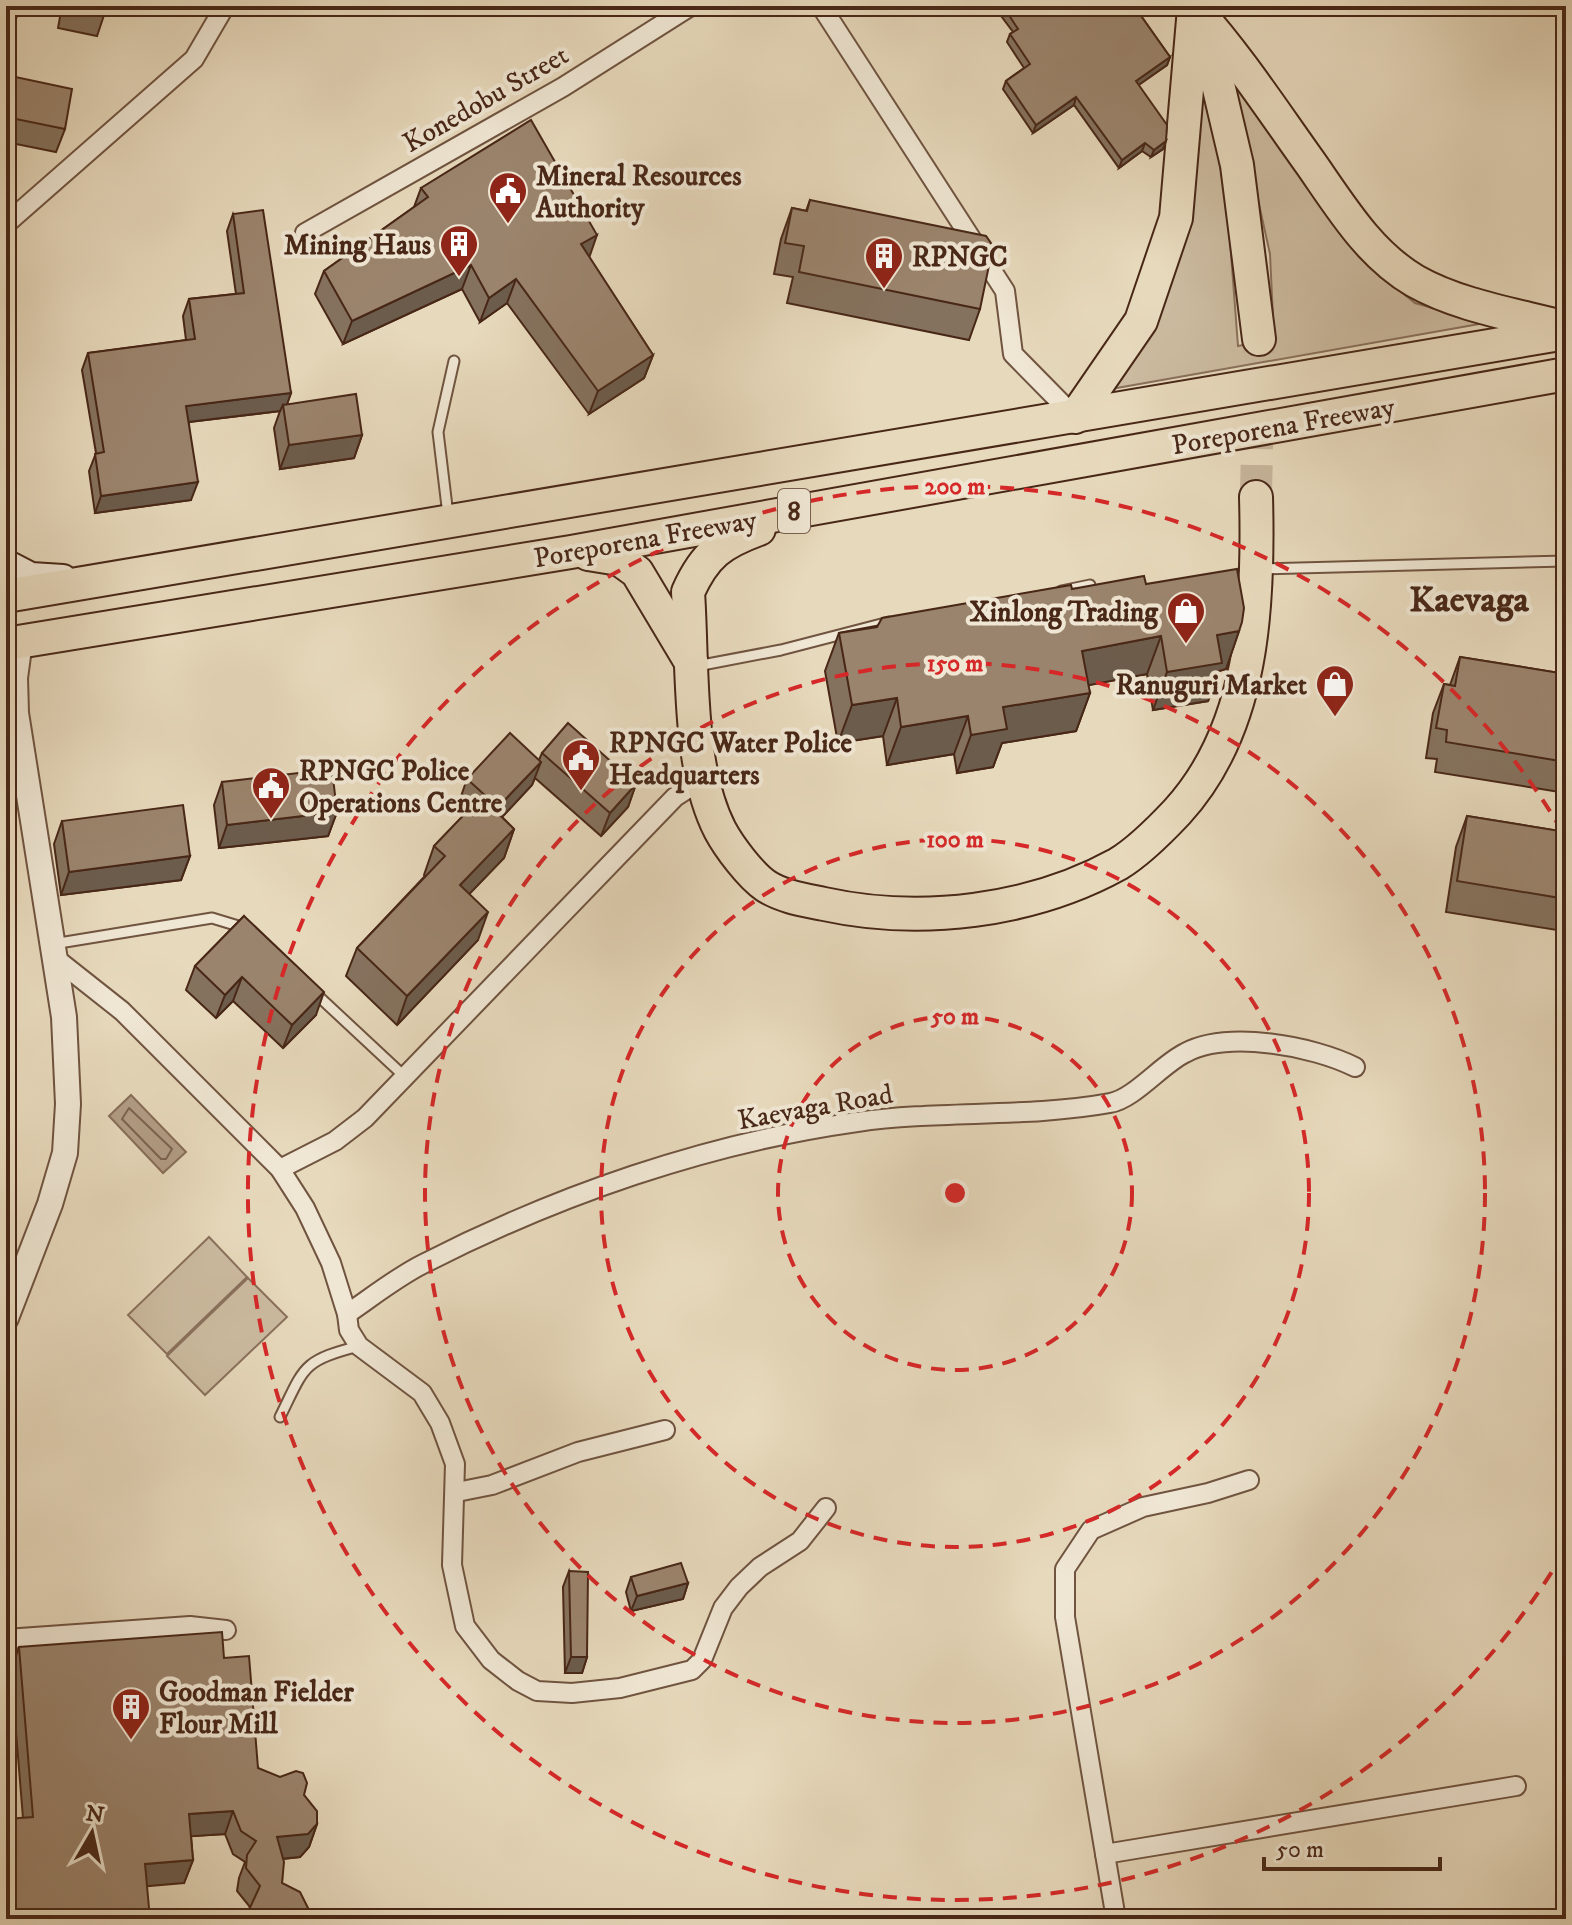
<svg xmlns="http://www.w3.org/2000/svg" width="1572" height="1925" font-family="'IM FELL DW Pica',serif">
<style>
.green{fill:#ccbba0;stroke:#8a715c;stroke-width:2}
.water{fill:#b19c84;stroke:#876d58;stroke-width:2}
.lines{fill:none;stroke-linecap:round;stroke-linejoin:round}
.shore{stroke:#7c624e;stroke-width:2}
.trunk-tunnel{stroke:#c7b59b;stroke-width:32;stroke-dasharray:32 16;stroke-linecap:butt}
.service-casing{stroke:#705440;stroke-width:13}
.minor-casing{stroke:#705440;stroke-width:22}
.tertiary-casing{stroke:#705440;stroke-width:28}
.secondary-casing{stroke:#482717;stroke-width:30}
.trunk-casing{stroke:#482717;stroke-width:36}
.service{stroke:#efe6d3;stroke-width:9}
.minor{stroke:#efe6d3;stroke-width:18}
.tertiary{stroke:#efe6d3;stroke-width:24}
.secondary{stroke:#efe6d3;stroke-width:26}
.trunk{stroke:#e7d9bc;stroke-width:32}
.wall{fill:#85725e;stroke:#482717;stroke-width:2}
.shaded-wall{fill:#6c5c4c;stroke:#482717;stroke-width:2}
.building{fill:#9b846d;stroke:#482717;stroke-width:2}
.ring{fill:none;stroke:#d62828;stroke-width:4;stroke-dasharray:14 10}
.labels{text-anchor:middle;stroke-width:8;stroke-linejoin:round;paint-order:stroke}
.shield{fill:#efe6d3;stroke:#7a604f;stroke-width:2}
.shield-label{font-size:26px;font-weight:bold;fill:#482717}
.street-label{font-size:28px;fill:#482717;stroke:#efe6d3}
.poi-label{font-size:28px;font-weight:bold;fill:#482717;stroke:#efe6d3;text-anchor:start}
.district-label{font-size:36px;font-weight:bold;fill:#482717;stroke:#efe6d3}
.centre{fill:#d62828;stroke:#efe6d3;stroke-width:4}
.ring-label{font-size:24px;text-anchor:middle;font-weight:bold;fill:#d62828;stroke:#efe6d3;stroke-width:8;stroke-linejoin:round;paint-order:stroke}
</style>
<rect width="100%" height="100%" fill="#e7d9bc"/>
<filter id="stains"><feTurbulence type="fractalNoise" baseFrequency=".0025" numOctaves="4"/><feColorMatrix values="0 0 0 0 .2 0 0 0 0 .09 0 0 0 0 .02 0 0 0 .5 -.17"/></filter>
<radialGradient id="worn" r=".72"><stop offset=".6" stop-color="#630" stop-opacity="0"/><stop offset="1" stop-color="#630" stop-opacity=".3"/></radialGradient>
<!-- green -->
<g class="green">
<path d="M1227,60L1359,257L1415,303L1485,323L1111,389L1134,353L1197,75L1208,94L1228,214L1238,346L1274,339L1270,254Z"/>
<path d="M209,1237L247,1277L167,1354L128,1315Z"/>
<path d="M248,1278L287,1317L205,1395L167,1356Z"/>
</g>
<!-- water -->
<path class="water" d="M131,1095L186,1152L163,1173L109,1116Z"/>
<g class="lines">
<!-- shore -->
<path class="shore" d="M129,1108L172,1149L166,1159H161L122,1119Z"/>
<!-- trunk-tunnel -->
<path class="trunk-tunnel" d="M1256,497L1259,339"/>
<defs>
<g id="service">
<path d="M448,515L438,432L454,361"/>
<path d="M1261,569L1566,561"/>
<path d="M1061,591L1090,585"/>
<path d="M697,666L781,650L889,622"/>
<path d="M53,944L212,918L245,928"/>
<path d="M315,993L404,1076"/>
<path d="M280,1417C305,1366 302,1361 359,1346"/>
</g>
<g id="minor">
<path d="M821,6L1005,291L1013,354L1075,417"/>
<path d="M6,224L194,59L225,6"/>
<path d="M305,233L563,87L691,6"/>
<path d="M55,958L122,1011L280,1169L305,1208L331,1263L347,1314L349,1330L359,1346L422,1393L440,1423L455,1464L452,1565L465,1626L491,1660L518,1681L537,1691L572,1693L620,1688L692,1670L702,1660L723,1608L739,1587L760,1567L800,1541L826,1508"/>
<path d="M280,1169L335,1141L365,1118L675,797L700,781"/>
<path d="M347,1314C372,1297 397,1277 423,1264C558,1195 707,1143 857,1122C941,1110 1027,1118 1110,1103C1134,1099 1162,1064 1185,1053C1228,1030 1313,1046 1355,1067"/>
<path d="M457,1492L492,1485L578,1452L665,1430"/>
<path d="M6,1639L190,1626L226,1630"/>
<path d="M1105,1854L1516,1786"/>
<path d="M1116,1919L1065,1617V1569L1091,1530L1143,1507L1208,1493L1249,1480"/>
</g>
<path id="tertiary" d="M6,1318L50,1204L65,1153L68,1104L64,1017L16,713L15,678L20,641"/>
<path id="secondary" d="M6,563L31,576L63,578"/>
<g id="trunk">
<path d="M1194,8C1238,57 1273,111 1311,164C1341,207 1369,254 1415,281C1459,306 1517,315 1566,328"/>
<path d="M1199,21L1217,80L1237,165L1259,339"/>
<path d="M1075,417L1141,321L1176,218L1194,8"/>
<path d="M759,529C721,543 705,554 688,592C693,665 687,766 720,830C729,847 751,876 766,886C783,897 805,900 824,904C920,925 1031,912 1118,864C1138,852 1161,829 1177,812C1254,728 1259,605 1256,497"/>
<path d="M588,554L619,559L637,572L692,664"/>
<path d="M6,596L1566,333"/>
<path d="M6,644L571,552L1566,374"/>
</g>
</defs>
<!-- service casing -->
<use href="#service" class="service-casing"/>
<!-- minor casing -->
<use href="#minor" class="minor-casing"/>
<!-- tertiary casing -->
<use href="#tertiary" class="tertiary-casing"/>
<!-- secondary casing -->
<use href="#secondary" class="secondary-casing"/>
<!-- trunk casing -->
<use href="#trunk" class="trunk-casing"/>
<!-- service -->
<use href="#service" class="service"/>
<!-- minor -->
<use href="#minor" class="minor"/>
<!-- tertiary -->
<use href="#tertiary" class="tertiary"/>
<!-- secondary -->
<use href="#secondary" class="secondary"/>
<!-- trunk -->
<use href="#trunk" class="trunk"/>
</g>
<!-- wall -->
<g class="wall">
<path d="M6,6H21L12,29L6,28Z"/>
<path d="M62,6H107L97,36L58,28Z"/>
<path d="M1002,6H1134L1170,57L1167,65L1138,85L1163,149L1151,157L1142,151L1119,168L1074,105L1033,133L1003,89L1006,81L1024,68L1007,42L1010,34L1013,32L999,13Z"/>
<path d="M6,75L65,129L56,152L6,142Z"/>
<path d="M421,188L589,257L653,355L644,378L589,414L507,303L480,322L462,289L343,344L315,294L324,271L414,207Z"/>
<path d="M810,200L980,309L969,340L787,303L793,277L774,274L781,239L792,208L806,211Z"/>
<path d="M233,214L291,393L287,404L362,435L354,458L280,469L274,428L280,411L189,422L191,500L95,513L89,471L96,453L82,370L88,353L186,340L183,316L189,299L236,294L227,231Z"/>
<path d="M1146,584L1239,631L1226,669L1219,671L1208,701L1153,710L1147,674L1088,685L1090,693L1076,731L1002,743L993,767L957,773L954,754L887,765L883,736L838,743L825,671L839,633L1072,589Z"/>
<path d="M1460,657L1566,674V793L1435,772L1437,759L1426,758L1433,713L1444,684L1450,685Z"/>
<path d="M542,753L636,784L628,807L601,836L535,778L532,785L502,817L514,829L504,858L469,894L478,940L397,1025L346,976L357,948L425,876L424,875L434,846L468,811L459,802L467,779L539,760Z"/>
<path d="M222,782L337,812L328,836L219,848L214,805Z"/>
<path d="M1467,816L1566,832V924L1563,931L1446,912L1456,847Z"/>
<path d="M62,821L190,856L181,880L61,895L54,844Z"/>
<path d="M244,916L316,1015L283,1048L233,1001L216,1018L186,990L195,966Z"/>
<path d="M569,1571L587,1657L582,1673H565L563,1587Z"/>
<path d="M631,1577L688,1583L683,1599L631,1611L626,1592Z"/>
<path d="M19,1647L224,1658L258,1768L304,1795L317,1824L309,1847L300,1857L283,1859L282,1883L308,1919H245L250,1907L237,1891L239,1878L245,1862L233,1854L225,1834L191,1836L193,1860L184,1883L23,1818L11,1670Z"/>
</g>
<!-- shaded-wall -->
<g class="shaded-wall">
<path d="M1170,57L1167,65L1133,89L1136,81Z"/>
<path d="M1076,97L1074,105L1033,133L1036,125Z"/>
<path d="M1166,141L1163,149L1151,157L1154,150Z"/>
<path d="M1145,143L1142,151L1119,168L1122,160Z"/>
<path d="M597,235L589,258L581,244Z"/>
<path d="M471,265L462,289L343,344L352,321Z"/>
<path d="M516,279L507,303L480,322L489,298Z"/>
<path d="M653,355L644,378L589,414L598,391Z"/>
<path d="M291,393L285,410L283,405L280,411L180,423L186,406Z"/>
<path d="M362,435L354,458L280,469L289,445Z"/>
<path d="M198,482L191,500L95,513L101,496Z"/>
<path d="M1239,631L1226,669L1219,671L1208,701L1153,710L1167,672L1217,635Z"/>
<path d="M1161,636L1147,674L1069,689L1082,651Z"/>
<path d="M1090,693L1076,731L1002,743L993,767L957,773L971,735L1003,707Z"/>
<path d="M897,698L883,736L838,743L852,705Z"/>
<path d="M968,716L954,754L887,765L901,727Z"/>
<path d="M541,762L532,785L489,831L498,807Z"/>
<path d="M636,784L628,807L601,836L610,813Z"/>
<path d="M337,812L328,836L219,848L227,825Z"/>
<path d="M514,829L504,858L450,914L460,885Z"/>
<path d="M190,856L181,880L61,895L69,872Z"/>
<path d="M488,912L478,940L397,1025L407,996Z"/>
<path d="M242,977L233,1001L216,1018L225,995Z"/>
<path d="M324,992L316,1015L283,1048L292,1025Z"/>
<path d="M688,1583L683,1599L631,1611L637,1596Z"/>
<path d="M571,1657H587L582,1673H565Z"/>
<path d="M233,1811L225,1834L181,1837L189,1814Z"/>
<path d="M317,1824L309,1847L300,1857L269,1860L277,1837Z"/>
<path d="M193,1860L184,1883L137,1887L145,1864Z"/>
</g>
<!-- building -->
<g class="building">
<path d="M1003,6H1134L1170,57L1136,81L1167,125L1166,141L1154,150L1145,143L1122,160L1076,97L1036,125L1006,81L1030,64L1010,34L1018,29Z"/>
<path d="M6,75L72,89L65,129L6,117Z"/>
<path d="M531,120L597,235L581,244L653,355L598,391L516,279L489,298L471,265L352,321L324,271L428,197L421,188Z"/>
<path d="M810,200L986,236L993,246L980,309L799,272L804,246L785,243L792,208L807,211Z"/>
<path d="M263,210L291,393L186,406L198,482L101,496L95,454L104,452L88,353L195,339L189,299L244,293L233,214Z"/>
<path d="M356,394L362,435L289,445L283,405Z"/>
<path d="M1237,569L1244,608L1242,622L1239,631L1217,635L1222,663L1167,672L1161,636L1082,651L1090,693L1003,707L1007,729L971,735L968,716L901,727L897,698L852,705L839,633L877,627L882,618L1071,585L1072,589L1144,576L1146,584Z"/>
<path d="M1460,657L1566,674V762L1446,742L1447,730L1436,728L1444,684L1455,686Z"/>
<path d="M568,723L636,784L610,813L542,753Z"/>
<path d="M510,733L541,762L498,807L467,779Z"/>
<path d="M332,769L337,812L227,825L222,782Z"/>
<path d="M481,797L514,829L460,885L488,912L407,996L357,948L445,856L434,846Z"/>
<path d="M183,805L190,856L69,872L62,821Z"/>
<path d="M1467,816L1566,832V899L1457,881Z"/>
<path d="M244,916L324,992L292,1025L242,977L225,995L195,966Z"/>
<path d="M681,1563L688,1583L637,1596L631,1577Z"/>
<path d="M569,1571L588,1572L587,1657H571Z"/>
<path d="M222,1632L224,1658L249,1656L258,1768L280,1777L296,1771L303,1773L307,1783L304,1795L317,1811V1824L308,1834L277,1837L284,1862L282,1883L300,1892L309,1910L308,1919H249L248,1912L260,1886L246,1868L247,1855L256,1841L241,1831L233,1811L189,1814L193,1860L145,1864L150,1919H6V1819L33,1817L19,1647Z"/>
</g>
<!-- distance rings -->
<g class="ring">
<circle cx="955" cy="1193" r="177"/>
<circle cx="955" cy="1193" r="354"/>
<circle cx="955" cy="1193" r="530"/>
<path d="M1564 1552A707 707 0 1 1 1564 834"/>
</g>
<!-- icons -->
<defs>
<symbol id="civic-pin" viewBox="-11 -11 22 30"><path d="M0 17L-7.5 6A9.5 9.5 0 1 1 7.5 6Z" fill="#8f2418" stroke="#efe6d3"/><path d="M-.6-6.5H3V-4.5H.6V-3L4-1V1h2V6H-6V1h2V-1L-.6-3ZM-1.2 2.5V6h2.4V2.5Z" fill="#fff"/></symbol>
<symbol id="building-pin" viewBox="-11 -11 22 30"><path d="M0 17L-7.5 6A9.5 9.5 0 1 1 7.5 6Z" fill="#8f2418" stroke="#efe6d3"/><path d="M-4-6H4V6H1V3H-1V6H-4ZM-2.5-4.3h1.7v1.8h-1.7ZM.8-4.3h1.7v1.8H.8ZM-2.5-1h1.7V.8h-1.7ZM.8-1h1.7V.8H.8Z" fill="#fff"/></symbol>
<symbol id="shop-pin" viewBox="-11 -11 22 30"><path d="M0 17L-7.5 6A9.5 9.5 0 1 1 7.5 6Z" fill="#8f2418" stroke="#efe6d3"/><path d="M-5-2.5h2.3a2.7 3.5 0 0 1 5.4 0H5L5.5 6h-11ZM-1.5-2.5h3a1.5 2.3 0 0 0-3 0Z" fill="#fff"/></symbol>
</defs>
<g fill-rule="evenodd">
<use href="#civic-pin" x="486" y="169" width="44" height="60"/>
<use href="#building-pin" x="437" y="222" width="44" height="60"/>
<use href="#building-pin" x="862" y="234" width="44" height="60"/>
<use href="#shop-pin" x="1164" y="589" width="44" height="60"/>
<use href="#shop-pin" x="1313" y="662" width="44" height="60"/>
<use href="#civic-pin" x="559" y="736" width="44" height="60"/>
<use href="#civic-pin" x="249" y="764" width="44" height="60"/>
<use href="#building-pin" x="109" y="1685" width="44" height="60"/>
</g>
<g class="labels">
<!-- shield labels -->
<rect class="shield" x="778" y="489" width="32" height="44" rx="6"/>
<g class="shield-label">
<text x="794" y="520">8</text>
</g>
<!-- street labels -->
<g class="street-label">
<text transform="translate(485 98) rotate(-30)" y="10">Konedobu Street</text>
<text transform="translate(1283 425) rotate(-10)" y="10">Poreporena Freeway</text>
<text transform="translate(645 538) rotate(-10)" y="10">Poreporena Freeway</text>
<text transform="translate(815 1106) rotate(-10)" y="10">Kaevaga Road</text>
</g>
<!-- poi labels -->
<g class="poi-label">
<text x="536" y="185">Mineral Resources<tspan x="536" dy="32">Authority</tspan></text>
<text x="431" y="254" text-anchor="end">Mining Haus</text>
<text x="912" y="266">RPNGC</text>
<text x="1158" y="621" text-anchor="end">Xinlong Trading</text>
<text x="1307" y="694" text-anchor="end">Ranuguri Market</text>
<text x="609" y="752">RPNGC Water Police<tspan x="609" dy="32">Headquarters</tspan></text>
<text x="299" y="780">RPNGC Police<tspan x="299" dy="32">Operations Centre</tspan></text>
<text x="159" y="1701">Goodman Fielder<tspan x="159" dy="32">Flour Mill</tspan></text>
</g>
<!-- district labels -->
<g class="district-label">
<text x="1469" y="611">Kaevaga</text>
</g>
</g>
<circle cx="955" cy="1193" r="12" class="centre"/>
<g class="ring-label">
<text x="955" y="494">200 m</text>
<text x="955" y="671">150 m</text>
<text x="955" y="847">100 m</text>
<text x="955" y="1024">50 m</text>
</g>
<!-- margin -->
<rect width="1572" height="1925" fill="none" stroke="#e7d9bc" stroke-width="32"/>
<rect x="8" y="8" width="1556" height="1909" fill="none" stroke="#482717" stroke-width="4"/>
<rect x="16" y="16" width="1540" height="1893" fill="none" stroke="#482717" stroke-width="2"/>
<!-- north arrow -->
<g transform="translate(92 1833) rotate(9)" stroke="#efe6d3" stroke-width="6" paint-order="stroke">
<path d="M0-6L14 30L0 20L-14 30Z" fill="#482717"/>
<text y="-12" font-size="22" font-weight="bold" text-anchor="middle" fill="#482717">N</text>
</g>
<!-- scale -->
<path d="M1264 1857v12h176v-12" fill="none" stroke="#482717" stroke-width="4"/>
<text x="1276" y="1857" font-size="24" fill="#482717" stroke="#efe6d3" stroke-width="6" paint-order="stroke">50 m</text>
<rect width="100%" height="100%" filter="url(#stains)"/>
<rect width="100%" height="100%" fill="url(#worn)"/>
</svg>
